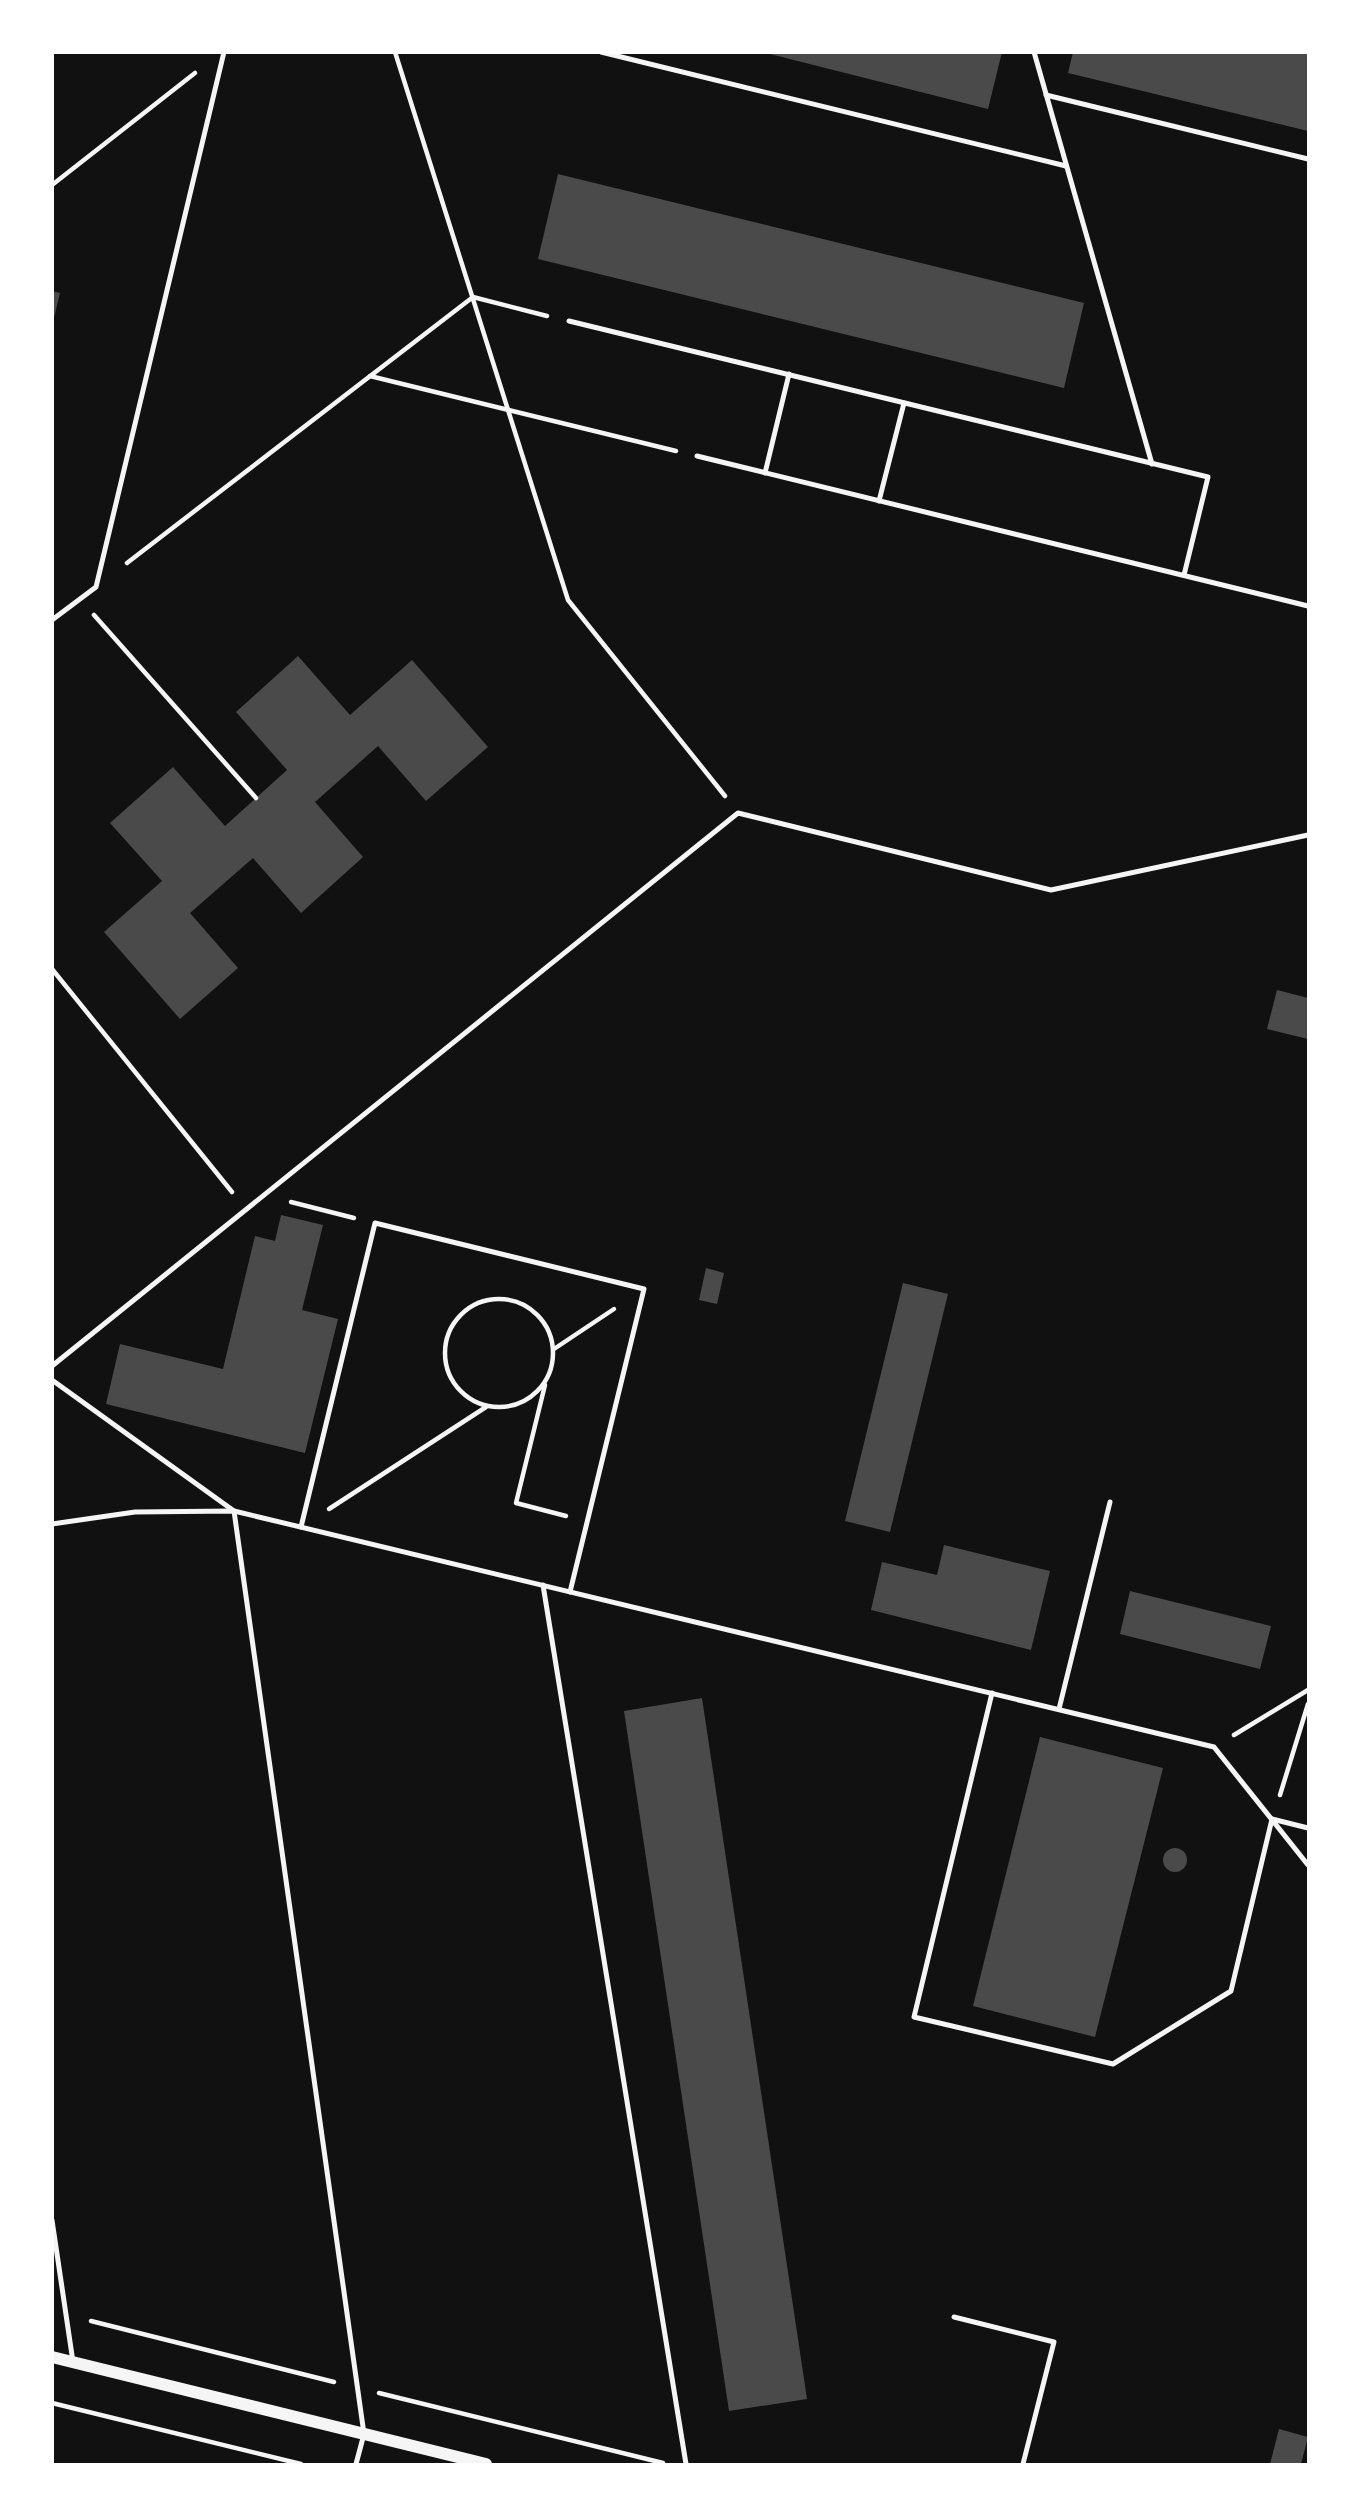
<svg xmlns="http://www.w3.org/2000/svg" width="1361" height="2517" font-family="Literata,serif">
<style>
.building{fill:#4a4a4a}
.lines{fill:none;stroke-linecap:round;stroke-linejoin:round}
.path{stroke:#f5f5f5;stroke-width:4.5}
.service{stroke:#f5f5f5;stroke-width:5}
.tertiary{stroke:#f5f5f5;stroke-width:12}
</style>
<rect width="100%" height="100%" fill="#111"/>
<!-- building -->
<g class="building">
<path d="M762,52H1002L988,109Z"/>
<path d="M1073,52H1308V131L1068,73Z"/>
<path d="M558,174L1084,303L1064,388L538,259Z"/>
<path d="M52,291L60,293L53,322L52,321Z"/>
<path d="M298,656L350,715L412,660L488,747L426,801L378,746L315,802L363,857L301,913L253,858L190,913L238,968L180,1019L104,932L162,881L110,823L173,767L225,826L287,770L236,712Z"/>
<path d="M1277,990L1308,998V1039L1267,1029Z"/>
<path d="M281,1215L323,1225L302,1310L338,1319L305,1453L106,1404L120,1344L223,1369L255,1236L275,1241Z"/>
<path d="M706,1268L724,1273L717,1304L699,1300Z"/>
<path d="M903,1283L948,1294L890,1532L845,1521Z"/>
<path d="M944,1545L1050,1571L1031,1650L871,1610L882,1562L937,1575Z"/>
<path d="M1130,1591L1271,1626L1260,1669L1120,1634Z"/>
<path d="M702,1698L807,2399L729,2411L624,1711Z"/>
<path d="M1040,1737L1163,1768L1095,2037L973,2006Z"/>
<circle cx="1175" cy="1860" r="12"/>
<path d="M1279,2429L1308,2437L1301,2464H1270Z"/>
</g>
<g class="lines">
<!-- path -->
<g class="path">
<path d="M395,52L568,600L725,796"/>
<path d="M52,185L195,73"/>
<path d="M370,376L676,451"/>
<path d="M127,563L473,297L547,316"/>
<path d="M94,615L256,798"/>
<path d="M52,969L232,1192"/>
<path d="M291,1202L354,1218"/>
<circle cx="499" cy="1353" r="54"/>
<path d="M554,1349L614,1309"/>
<path d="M545,1385L516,1503L566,1516"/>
<path d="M329,1509L486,1407"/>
<path d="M1234,1735L1308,1690"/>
<path d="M1280,1795L1308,1704"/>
<path d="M91,2321L334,2382"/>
<path d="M379,2393L663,2463"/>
<path d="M52,2403L301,2464"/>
</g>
<!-- service -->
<g class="service">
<path d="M601,52L1066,166"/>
<path d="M1034,52L1152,464"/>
<path d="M1046,95L1308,159"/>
<path d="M569,321L1208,477L1184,575"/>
<path d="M697,456L1308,606"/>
<path d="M765,473L789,374"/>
<path d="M879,501L904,403"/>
<path d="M52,620L96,587L224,52"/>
<path d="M52,1366L738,813L1051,890L1308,835"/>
<path d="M52,1380L234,1511L364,2434L356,2464"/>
<path d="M52,1524L135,1512L234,1511L1214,1747L1308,1865"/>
<path d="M301,1527L375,1223L644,1289L570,1592"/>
<path d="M543,1585L686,2464"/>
<path d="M992,1693L914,2017L1113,2064L1231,1991L1272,1819L1308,1828"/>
<path d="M1059,1709L1110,1502"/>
<path d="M52,2220L73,2362"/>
<path d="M954,2317L1054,2342L1023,2464"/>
</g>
<!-- tertiary -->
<path class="tertiary" d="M52,2357L486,2464"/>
</g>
<!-- border -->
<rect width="1361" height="2517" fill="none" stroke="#ffffff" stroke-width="108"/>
</svg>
